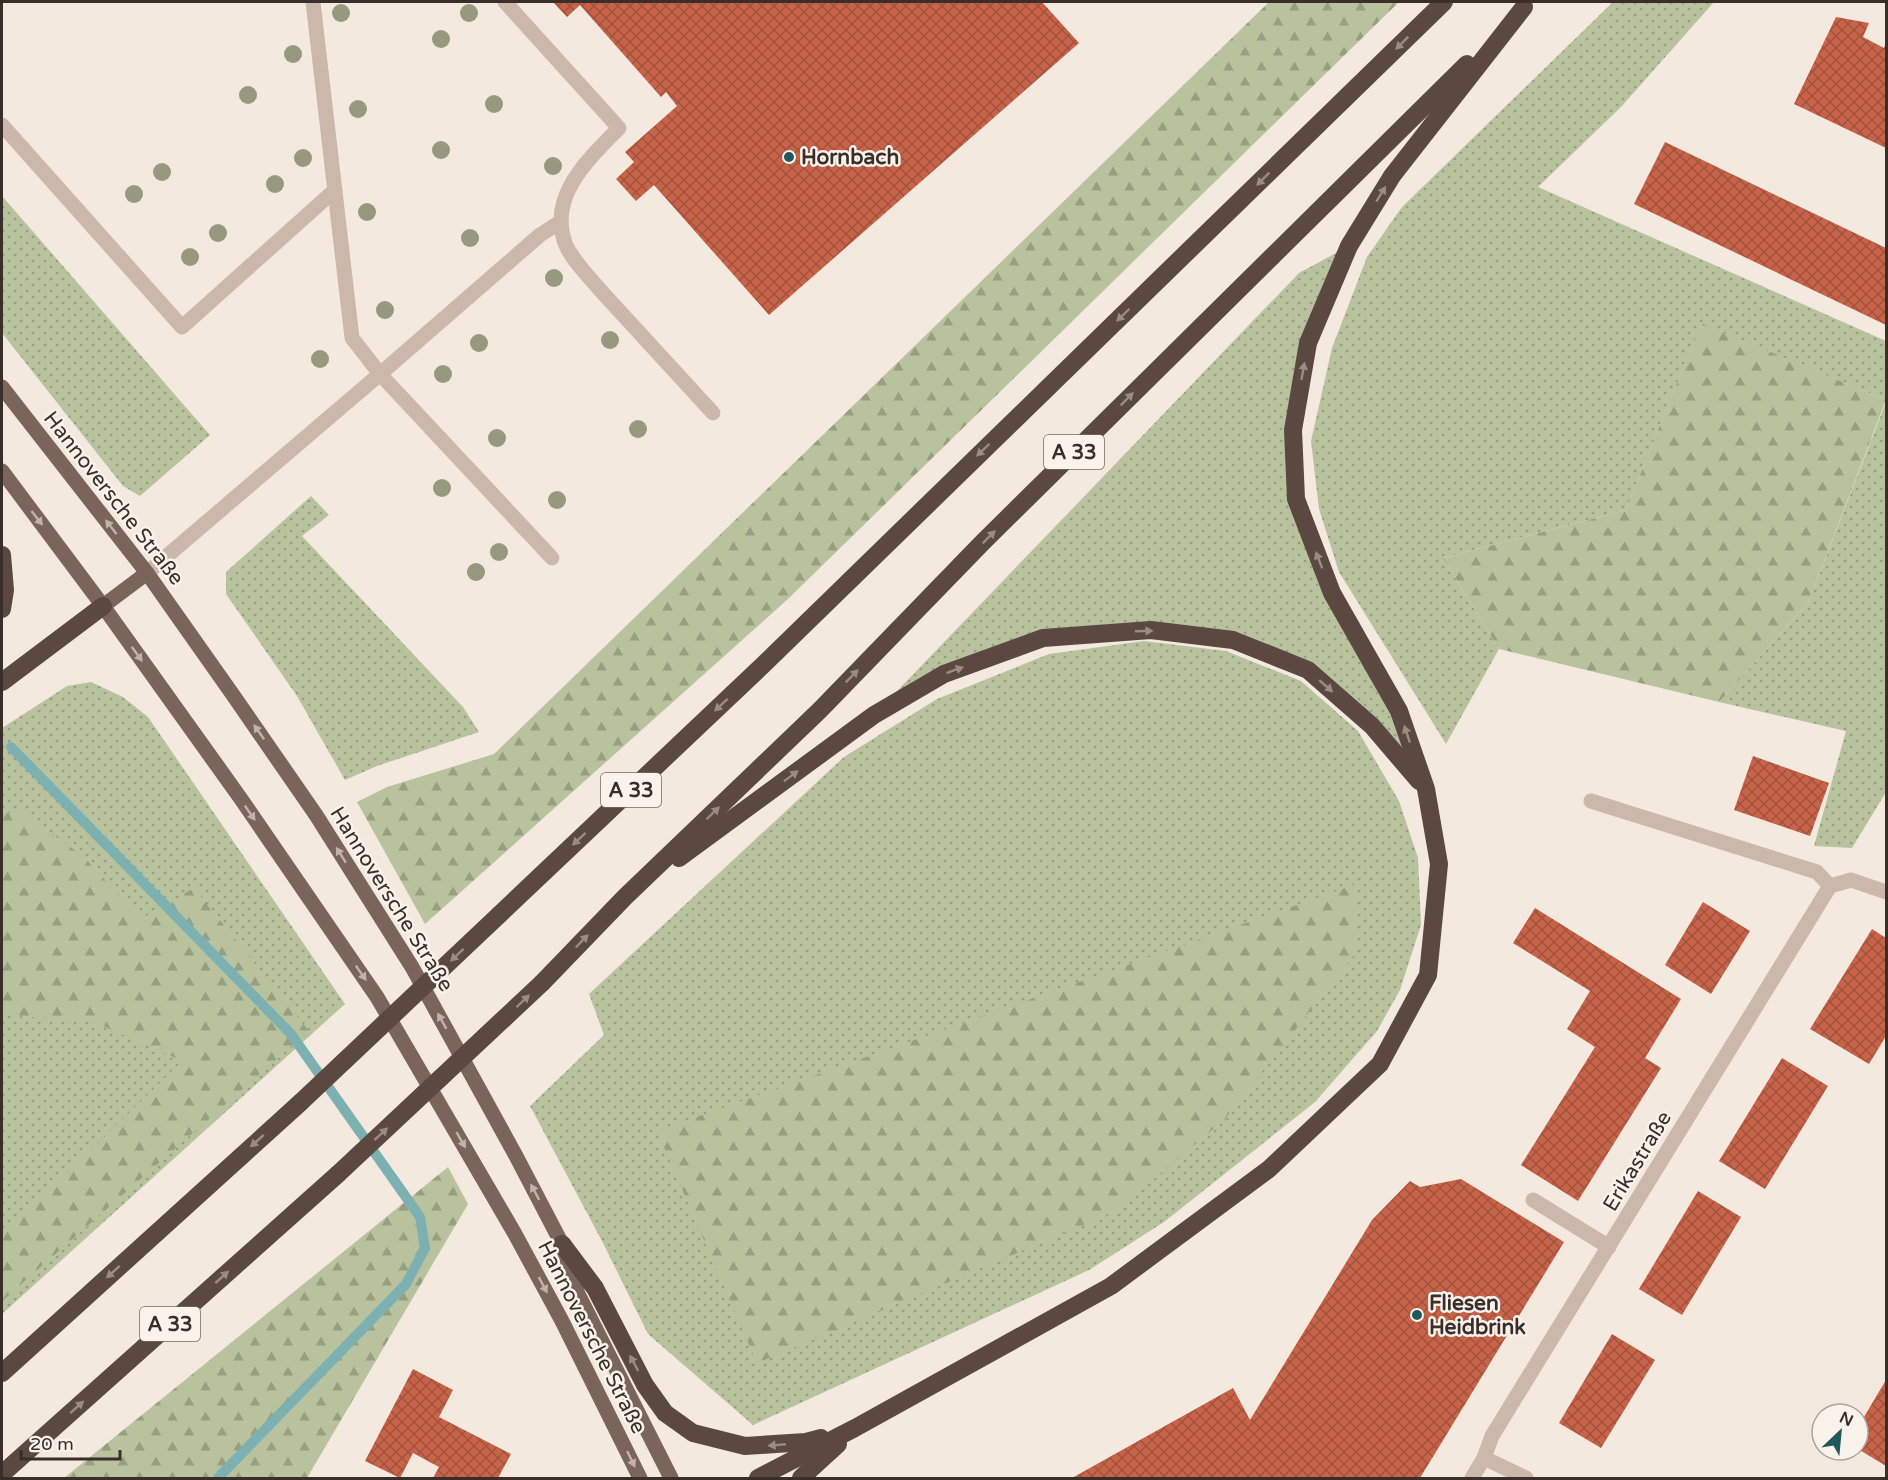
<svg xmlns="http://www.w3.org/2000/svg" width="1888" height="1480" font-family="'Varela Round',sans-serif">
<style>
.grass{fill:url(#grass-dots)}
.forest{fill:url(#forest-firs)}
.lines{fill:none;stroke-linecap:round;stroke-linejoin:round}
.stream{stroke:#7db0b1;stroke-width:10}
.building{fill:url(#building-cross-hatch)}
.minor{stroke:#ccb8aa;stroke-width:15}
.major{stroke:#7b655b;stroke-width:15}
.highway{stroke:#5a4841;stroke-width:18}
.highway-bridge{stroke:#5a4841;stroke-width:18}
.tree{fill:#96997d}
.oneway{fill:#9a8c85}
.oneway2{fill:#c1b3aa}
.poi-dot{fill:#1e5a5c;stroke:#faf3eb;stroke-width:2}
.labels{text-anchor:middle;stroke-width:5;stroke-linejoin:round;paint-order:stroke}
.shield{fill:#faf3eb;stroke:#736964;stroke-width:1.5}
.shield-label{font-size:20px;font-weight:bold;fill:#392e2a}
.poi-label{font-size:21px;font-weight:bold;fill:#392e2a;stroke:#faf3eb;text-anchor:start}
.street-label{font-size:21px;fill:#392e2a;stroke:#faf3eb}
</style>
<defs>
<pattern id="grass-dots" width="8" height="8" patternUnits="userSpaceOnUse" patternTransform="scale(1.5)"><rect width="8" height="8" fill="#b8c39e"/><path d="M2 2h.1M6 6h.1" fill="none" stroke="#979f81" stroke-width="1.8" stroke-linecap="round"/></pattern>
<pattern id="forest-firs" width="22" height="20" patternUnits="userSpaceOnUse" patternTransform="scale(1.5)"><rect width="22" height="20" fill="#b8c39e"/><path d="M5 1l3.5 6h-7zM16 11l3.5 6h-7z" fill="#979f81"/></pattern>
<pattern id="building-cross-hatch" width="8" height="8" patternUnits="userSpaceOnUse" patternTransform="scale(1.5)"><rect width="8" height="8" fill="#c76349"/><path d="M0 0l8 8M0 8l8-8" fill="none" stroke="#a3523d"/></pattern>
</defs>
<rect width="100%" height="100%" fill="#f3e9df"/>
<!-- grass -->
<g class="grass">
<path d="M1613,2H1714L1621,107L1538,187L1886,341V400L1701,324L1626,510L1443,558L1499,649L1446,744L1339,572L1319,509L1311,441L1332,348L1367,257L1402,207Z"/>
<path d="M2,196L210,435L140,496L123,486L2,333Z"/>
<path d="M1349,246L1308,343L1296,499L1399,711L1426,789L1308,670L1233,640L1043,638L874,715L1299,273Z"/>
<path d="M1886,402V792L1852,848L1814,846L1846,731L1719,702L1808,603Z"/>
<path d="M311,496L329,515L302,536L463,707L479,732L377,766L345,780L297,696L226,594V572Z"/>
<path d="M1144,641L1226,651L1301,681L1358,731L1399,801L1418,858L1421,925L1400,990L1377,1031L1315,1102L1164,1222L1089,1270L753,1425L648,1334L603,1243L530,1106L604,1035L589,994L844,757L937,699L1049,654Z"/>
<path d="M91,682L123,697L148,717L345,1004L2,1314V728L67,686Z"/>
</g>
<!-- forest -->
<g class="forest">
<path d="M1269,2H1399L788,599L425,924L357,802L387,787L494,754Z"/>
<path d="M1701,323L1886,400L1808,603L1719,702L1499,649L1443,558L1626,510Z"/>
<path d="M20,811L83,856L141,919L194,888L309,1031L2,1301V1237L182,1061L92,1021L2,1015V814Z"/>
<path d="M1356,884L1355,954L1224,1120L1116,1211L757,1363L657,1131Z"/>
<path d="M448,1167L468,1204L307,1478H64Z"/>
</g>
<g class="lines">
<!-- stream -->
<path class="stream" d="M11,747L291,1034L420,1217L425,1248L406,1284L218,1478"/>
</g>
<!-- building -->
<g class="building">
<path d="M553,2H1042L1079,43L769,315L654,185L636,201L616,179L634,162L625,152L677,106L666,92L661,97L580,5L567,17Z"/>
<path d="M1836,17L1869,23L1863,37L1884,48L1886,43V148L1794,104Z"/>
<path d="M1665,142L1886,248V325L1634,204Z"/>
<path d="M1753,756L1829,783L1810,836L1734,810Z"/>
<path d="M1703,902L1750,931L1711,994L1665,965Z"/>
<path d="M1535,908L1681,999L1645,1058L1661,1068L1578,1201L1521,1165L1595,1047L1567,1029L1590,991L1513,943Z"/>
<path d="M1872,929L1886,938V1036L1869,1064L1810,1029Z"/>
<path d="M1782,1058L1828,1086L1765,1189L1719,1161Z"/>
<path d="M1461,1179L1564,1242L1420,1478H1072L1233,1388L1250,1420L1372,1220L1410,1181L1420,1187Z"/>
<path d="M1698,1191L1741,1217L1682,1315L1639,1289Z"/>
<path d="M1612,1334L1655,1360L1601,1448L1559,1423Z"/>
<path d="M413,1369L453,1390L439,1417L511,1454L498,1478H433L439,1467L413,1453L400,1478L365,1461Z"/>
<path d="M1886,1380V1466L1858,1449V1427Z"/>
</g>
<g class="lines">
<!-- minor -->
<g class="minor">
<path d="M313,2L352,338L380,374L552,558"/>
<path d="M505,2L619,128C589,159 548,195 565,243C571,259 590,278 601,291L713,413"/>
<path d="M2,125L182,327L335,190"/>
<path d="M147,573L380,374L540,235L560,222"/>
<path d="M1591,801L1817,872L1830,886"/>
<path d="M1533,1200L1609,1247"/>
<path d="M1484,1458L1526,1478"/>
<path d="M1472,1478L1484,1458L1492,1436L1830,886L1851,880L1886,892"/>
</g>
<!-- major -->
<g class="major">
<path d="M2,387L147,573L233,695L316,815L412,967L516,1156L562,1244L578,1294L671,1478"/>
<path d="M2,471L103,606L241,799L377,997L515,1234L562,1321L640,1478"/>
<path d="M103,606L147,573"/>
</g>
<!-- highway -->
<g class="highway">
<path d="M2,555L5,590L2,609"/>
<path d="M2,682L103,606"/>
<path d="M679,858L874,715L944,674L1043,638L1151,630L1233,640L1308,670L1372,726L1419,781"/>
<path d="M499,915L763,665L1444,2"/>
<path d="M542,983L625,897L820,710L982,543L1467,64"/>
<path d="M562,1244L595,1288L645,1385L665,1413L693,1433L745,1446L806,1442L821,1438"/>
<path d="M2,1373L301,1102"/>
<path d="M2,1474L338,1174"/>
<path d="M758,1478L855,1428L1111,1286L1269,1169L1380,1064L1428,975L1439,864L1426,789L1399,711L1332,593L1296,499L1293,430L1308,343L1349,246L1392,176L1524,7"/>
<path d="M801,1478L838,1444"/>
</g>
<!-- highway-bridge -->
<g class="highway-bridge">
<path d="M301,1102L499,915"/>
<path d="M338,1174L542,983"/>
</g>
</g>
<!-- trees -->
<g class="tree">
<circle cx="341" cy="13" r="9"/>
<circle cx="469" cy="13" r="9"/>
<circle cx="441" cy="39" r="9"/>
<circle cx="293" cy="54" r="9"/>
<circle cx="248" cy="95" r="9"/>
<circle cx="494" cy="104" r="9"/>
<circle cx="358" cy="109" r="9"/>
<circle cx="441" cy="150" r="9"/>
<circle cx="303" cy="158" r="9"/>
<circle cx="553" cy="166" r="9"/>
<circle cx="162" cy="172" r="9"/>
<circle cx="275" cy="184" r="9"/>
<circle cx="134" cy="194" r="9"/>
<circle cx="367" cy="212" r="9"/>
<circle cx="218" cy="233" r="9"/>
<circle cx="470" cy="238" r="9"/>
<circle cx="190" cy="257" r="9"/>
<circle cx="554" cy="278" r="9"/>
<circle cx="385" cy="310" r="9"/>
<circle cx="610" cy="340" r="9"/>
<circle cx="479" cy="343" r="9"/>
<circle cx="320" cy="359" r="9"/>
<circle cx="443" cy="374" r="9"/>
<circle cx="638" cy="429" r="9"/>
<circle cx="497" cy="438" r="9"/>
<circle cx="442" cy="488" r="9"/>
<circle cx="557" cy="500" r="9"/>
<circle cx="499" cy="552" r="9"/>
<circle cx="476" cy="572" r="9"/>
</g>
<!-- one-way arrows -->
<defs><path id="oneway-solid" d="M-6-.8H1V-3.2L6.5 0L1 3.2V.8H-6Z" transform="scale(1.5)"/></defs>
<g class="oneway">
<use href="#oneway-solid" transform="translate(1402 43) rotate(135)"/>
<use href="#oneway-solid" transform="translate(1263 179) rotate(135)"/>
<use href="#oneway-solid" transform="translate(1381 194) rotate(-58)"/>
<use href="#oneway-solid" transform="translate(1123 315) rotate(136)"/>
<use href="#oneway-solid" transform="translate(1303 371) rotate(-80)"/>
<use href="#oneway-solid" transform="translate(1127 399) rotate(-45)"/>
<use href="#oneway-solid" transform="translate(983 450) rotate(136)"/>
<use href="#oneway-solid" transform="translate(989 537) rotate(-45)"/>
<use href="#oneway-solid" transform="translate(1319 560) rotate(-111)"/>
<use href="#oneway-solid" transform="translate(1144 631) rotate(-2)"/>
<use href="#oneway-solid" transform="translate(955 670) rotate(-20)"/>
<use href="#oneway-solid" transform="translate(852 676) rotate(-46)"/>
<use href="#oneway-solid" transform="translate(1326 686) rotate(41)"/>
<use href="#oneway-solid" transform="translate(721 705) rotate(137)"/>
<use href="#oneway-solid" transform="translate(1407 734) rotate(-109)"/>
<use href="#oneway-solid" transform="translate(791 776) rotate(-37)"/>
<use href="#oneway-solid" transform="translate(713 813) rotate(-44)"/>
<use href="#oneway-solid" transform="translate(579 839) rotate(137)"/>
<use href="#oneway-solid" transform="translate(582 941) rotate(-46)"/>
<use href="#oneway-solid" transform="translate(457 955) rotate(137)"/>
<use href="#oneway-solid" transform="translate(523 1001) rotate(-44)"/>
<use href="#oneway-solid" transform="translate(381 1134) rotate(-43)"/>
<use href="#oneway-solid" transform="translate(257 1141) rotate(138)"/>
<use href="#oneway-solid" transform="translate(113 1272) rotate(138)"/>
<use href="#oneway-solid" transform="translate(222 1277) rotate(-42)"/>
<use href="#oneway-solid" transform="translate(634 1363) rotate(-118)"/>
<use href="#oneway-solid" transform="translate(77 1407) rotate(-42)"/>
<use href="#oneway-solid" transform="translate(777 1445) rotate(175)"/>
</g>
<g class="oneway2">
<use href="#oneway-solid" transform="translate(37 518) rotate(52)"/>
<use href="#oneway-solid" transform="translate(111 527) rotate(-128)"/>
<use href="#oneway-solid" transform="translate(137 654) rotate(54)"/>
<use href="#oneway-solid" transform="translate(259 732) rotate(-125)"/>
<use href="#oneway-solid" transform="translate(250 813) rotate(55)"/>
<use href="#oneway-solid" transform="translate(341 855) rotate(-122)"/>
<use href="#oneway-solid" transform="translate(361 973) rotate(55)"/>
<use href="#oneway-solid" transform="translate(442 1021) rotate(-119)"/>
<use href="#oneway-solid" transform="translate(461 1140) rotate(60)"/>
<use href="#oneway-solid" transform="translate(535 1192) rotate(-118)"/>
<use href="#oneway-solid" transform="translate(543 1285) rotate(62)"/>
<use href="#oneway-solid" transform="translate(631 1459) rotate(64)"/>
</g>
<!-- markers -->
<g class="poi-dot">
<circle cx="789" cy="157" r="6"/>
<circle cx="1417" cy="1315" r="6"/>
</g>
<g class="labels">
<!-- shield labels -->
<g class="shield">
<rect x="1044" y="435" width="60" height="34" rx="4.5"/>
<rect x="601" y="773" width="60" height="34" rx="4.5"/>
<rect x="140" y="1307" width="60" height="34" rx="4.5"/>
</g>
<g class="shield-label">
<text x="1074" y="459">A 33</text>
<text x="631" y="797">A 33</text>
<text x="170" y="1331">A 33</text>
</g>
<!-- poi labels -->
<g class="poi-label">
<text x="801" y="164">Hornbach</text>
<text x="1429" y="1310">Fliesen<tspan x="1429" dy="24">Heidbrink</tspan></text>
</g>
<!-- street labels -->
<g class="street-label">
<text transform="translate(114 498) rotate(52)" y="7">Hannoversche Straße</text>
<text transform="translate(392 899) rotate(58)" y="7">Hannoversche Straße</text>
<text transform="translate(1637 1161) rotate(-59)" y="7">Erikastraße</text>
<text transform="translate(592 1337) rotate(63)" y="7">Hannoversche Straße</text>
</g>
</g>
<!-- border -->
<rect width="1888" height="1480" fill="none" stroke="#392e2a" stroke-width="6"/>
<!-- north arrow -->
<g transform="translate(1840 1432) rotate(26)"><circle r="28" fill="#faf3eb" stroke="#ada49e" stroke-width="1.5"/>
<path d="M0-4.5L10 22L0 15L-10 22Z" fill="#1e5a5c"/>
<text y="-9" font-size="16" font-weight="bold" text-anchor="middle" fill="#392e2a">N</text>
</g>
<!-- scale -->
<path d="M21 1450v9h99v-9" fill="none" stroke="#392e2a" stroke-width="3"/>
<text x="30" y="1450" font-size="18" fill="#392e2a" stroke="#faf3eb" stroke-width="4.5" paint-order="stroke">20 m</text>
</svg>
